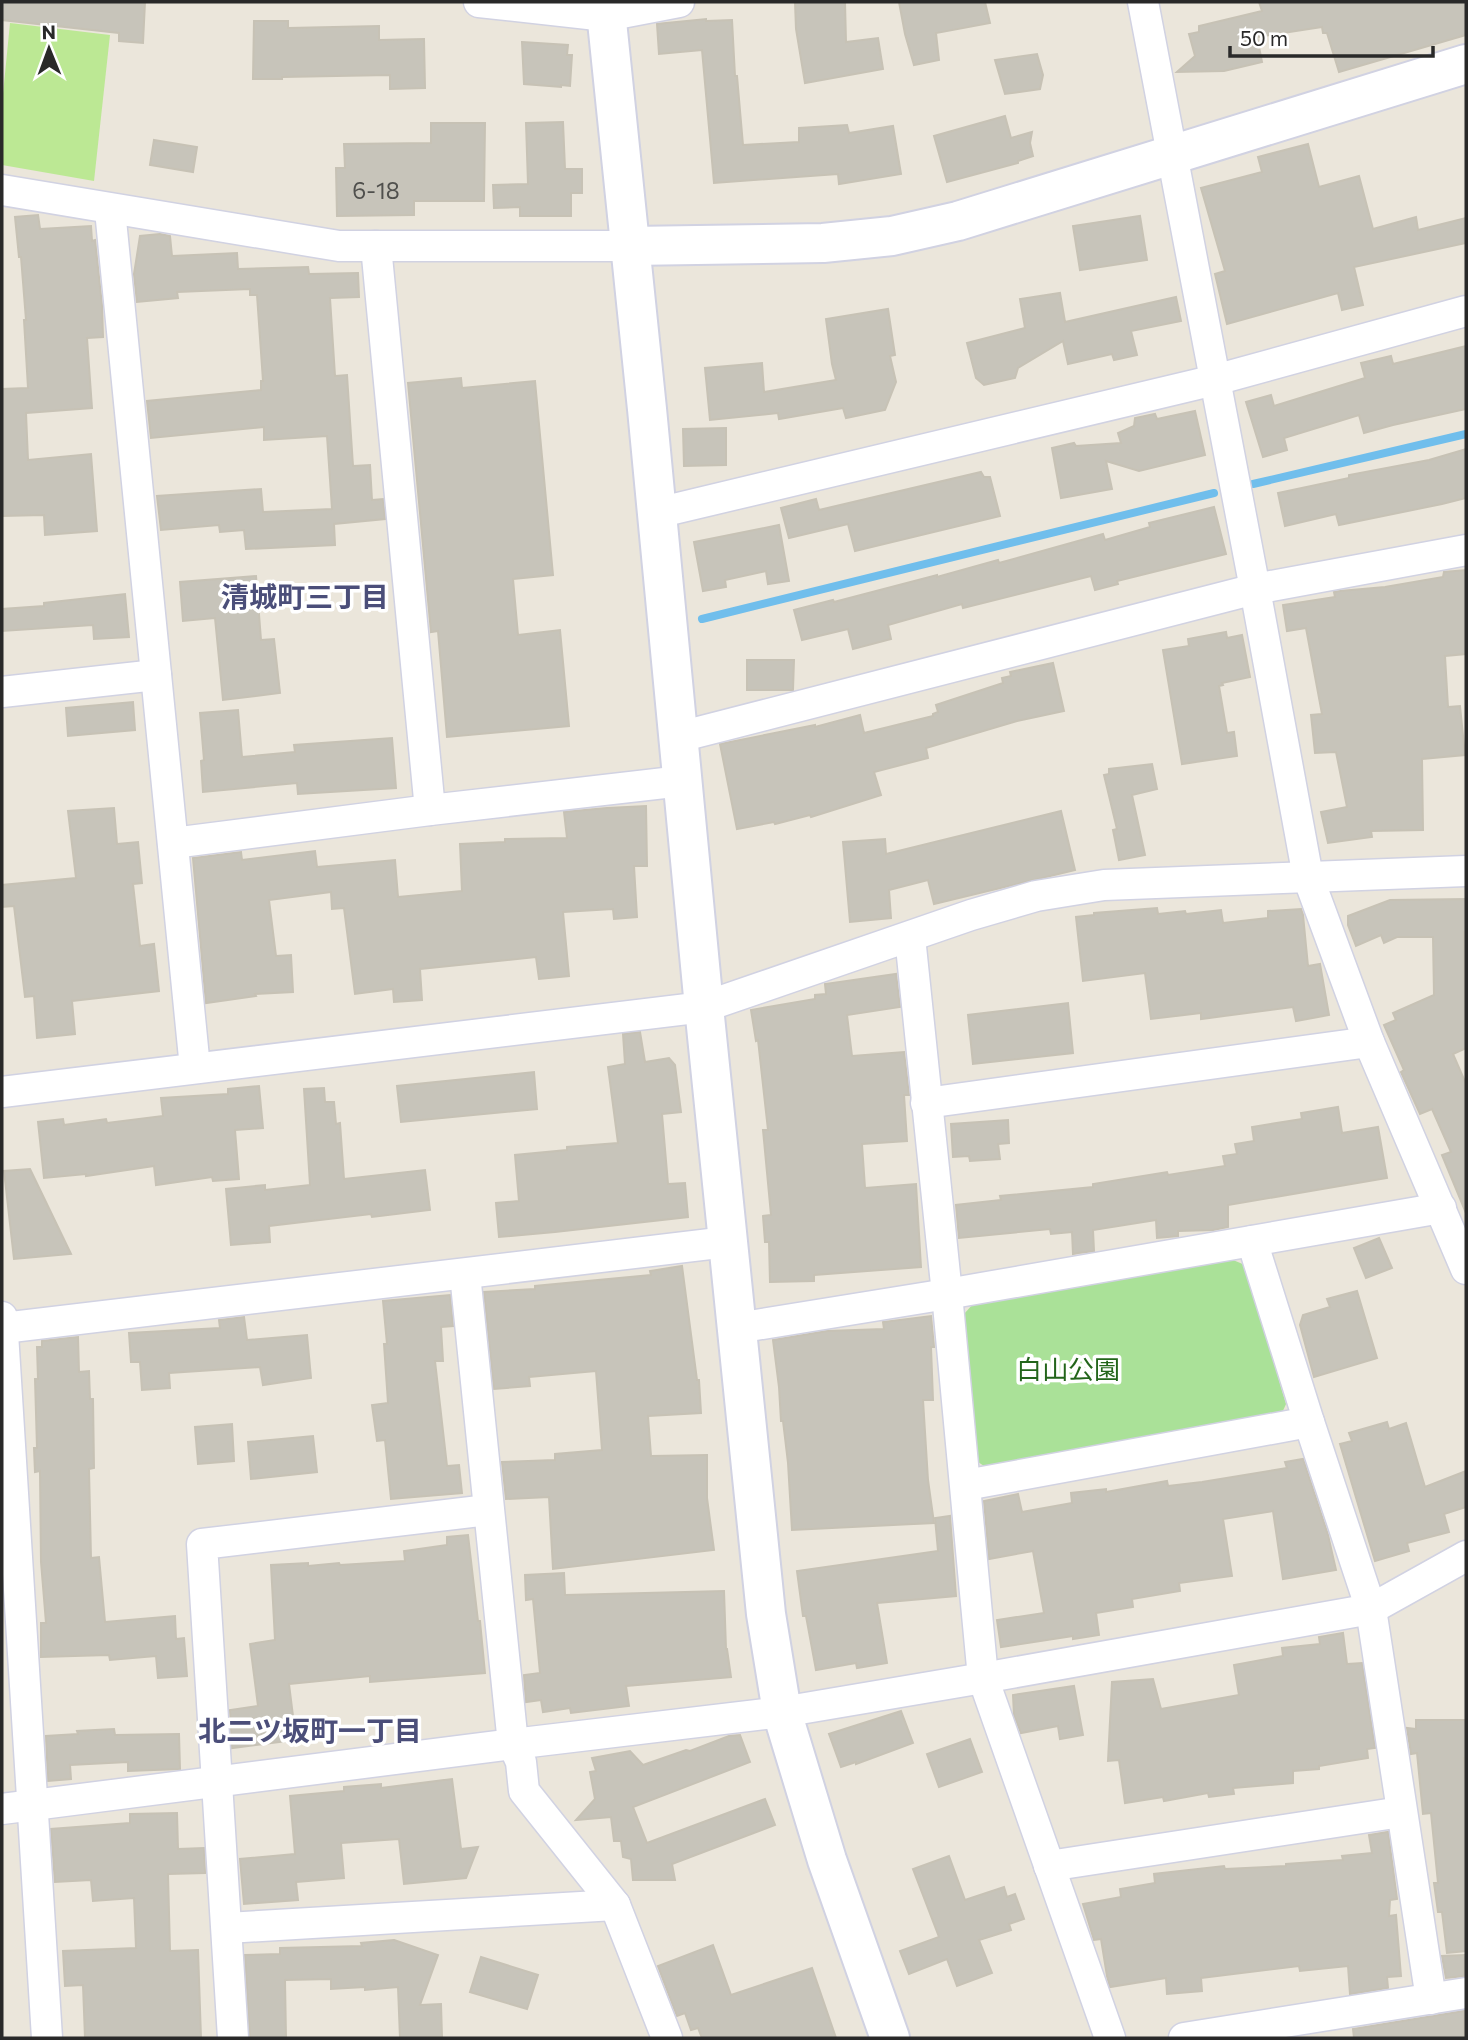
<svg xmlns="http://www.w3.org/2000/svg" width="1468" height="2040" font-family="Commissioner,'Noto Sans JP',sans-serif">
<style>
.green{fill:#aae198}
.pitch{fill:#bce894}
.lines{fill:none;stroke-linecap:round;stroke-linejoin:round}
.stream{stroke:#70beec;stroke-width:8}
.building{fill:#c7c4ba;stroke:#c7c2b5;stroke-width:2}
.street-casing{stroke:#d1d2e2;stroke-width:33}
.secondary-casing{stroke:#d1d2e2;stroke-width:42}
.street{stroke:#fff;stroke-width:30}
.secondary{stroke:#fff;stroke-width:38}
.labels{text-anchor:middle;stroke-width:7;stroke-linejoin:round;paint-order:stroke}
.number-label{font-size:23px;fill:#50504d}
.park-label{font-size:26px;fill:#23651b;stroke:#fff}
.neighbourhood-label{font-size:28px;font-weight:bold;fill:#4b4e79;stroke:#fff}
</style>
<rect width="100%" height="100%" fill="#ebe6db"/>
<!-- green -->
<path class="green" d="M1233,1260L1245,1265L1286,1404L1282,1413L987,1468L978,1462L964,1314L973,1304Z"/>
<!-- pitch -->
<path class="pitch" d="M10,23L110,35L94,181L2,165V104Z"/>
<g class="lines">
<!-- stream -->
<g class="stream">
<path d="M1253,484L1466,434"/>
<path d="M702,619L1214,493"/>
</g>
</g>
<!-- building -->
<g class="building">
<path d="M2,2H145L143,43L119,41V33L2,20Z"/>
<path d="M795,2H845L846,42L878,38L883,69L805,83L796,29Z"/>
<path d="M899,2H985L990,23L936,33L939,60L914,65L905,34Z"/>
<path d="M1259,2H1466V35L1339,72L1327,33H1323L1322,27L1257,37L1262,62L1224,71L1177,72L1195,56L1189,34L1199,32V26L1262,11Z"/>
<path d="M706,19V21L732,20L735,76H737L743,145L799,142V128L847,125L849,133L893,126L901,174L839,184L838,174L714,183L702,50L659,54L657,24Z"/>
<path d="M254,21H288V28L379,26V40L424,39L425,88L390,89V75L282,77V79H253Z"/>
<path d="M522,42L568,45L567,55H572L570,86L561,85V87L524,84Z"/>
<path d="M1037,54L1043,75L1040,89L1005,94L995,60Z"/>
<path d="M1005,116L1011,138L1032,132L1030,143L1033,156L1018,161V163L947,182L934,136Z"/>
<path d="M563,122L565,169H582V193H571V216H520V207L494,208L493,185L528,184L526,123Z"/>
<path d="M431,123H485L484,201H414V215L337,216L336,168H345L344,144L431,143Z"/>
<path d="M154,140L197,147L193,172L150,165Z"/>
<path d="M1308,144L1319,187L1359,176L1373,229L1416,217L1418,230L1466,218V243L1354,267L1363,305L1342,310L1338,293L1227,324L1215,274L1225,271L1201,188L1262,172L1258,157Z"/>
<path d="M38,215L40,229L91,226L92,241L95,240L102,305L103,337L87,338L92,408L26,413L28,460L91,454L97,531L45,535L44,515L2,516V389L28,388L24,320H26L21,257H19L15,217Z"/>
<path d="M1140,216L1147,260L1080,270L1073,226Z"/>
<path d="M160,234L170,236L172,256L237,253L238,269L308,267L309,274L358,273L359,297L330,298L335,376L347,375L353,466L370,465L372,500L383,499L385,519L334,524L335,545L246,549L244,530L220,532L219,525L161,530L157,496L261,489L263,512L332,509L327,436L264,440V427L151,438L147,401L261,390V381H263L257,295H250V289L177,292L178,298L137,302L134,274L140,236Z"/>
<path d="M1060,293L1065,322L1176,297L1181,321L1131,331L1137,355L1114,360L1112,354L1068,364L1063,341L1018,368L1015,378L984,385L976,378L967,343L1025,328L1020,299Z"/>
<path d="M888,309L895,355L890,356L896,382L885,410L846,418L843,408L779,419L778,413L710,420L705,368L762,363L764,392L836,380L832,364L826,319Z"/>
<path d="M1466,346V409L1393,425L1364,433L1359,415L1284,438L1287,450L1263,457L1246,402L1271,395L1274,406L1365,378L1361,363L1391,356L1393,364Z"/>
<path d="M461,378L462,388L535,381L553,575L513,579L518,635L560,630L569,726L447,737L438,631L431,632L408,383Z"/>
<path d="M1195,411L1205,455L1139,471L1106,461L1112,489L1061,498L1052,448L1074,443L1076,446L1121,443L1118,433L1134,426L1135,418L1155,414L1157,419Z"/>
<path d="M726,428V465L684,466L683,429Z"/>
<path d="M1466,449V498L1442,504L1339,525L1336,514L1285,526L1278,493L1349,478V475L1429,460Z"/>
<path d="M981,472L984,477H990L1000,516L855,551L848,524L789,538L781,508L816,499L819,510Z"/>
<path d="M1214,507L1226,554L1117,581L1118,584L1095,590L1091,576L963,608L962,604L888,625L891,639L853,649L848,629L802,640L794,610L833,600L834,602L937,575V577L998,560L999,563L1103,534L1105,540L1150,527L1149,523Z"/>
<path d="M779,525L789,581L768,584L766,571L725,580L726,587L703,591L694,542Z"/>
<path d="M1466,570V654L1445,656L1448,707L1460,706L1465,755L1422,759L1423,830L1371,831L1372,837L1328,843L1321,812L1347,807L1336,752L1315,753L1311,715L1322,714L1306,628L1287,631L1283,605L1335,597L1334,592L1340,591L1385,587L1443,577L1444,572Z"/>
<path d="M256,576L261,640L274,639L280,693L223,700L215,618L183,621L180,582Z"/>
<path d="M125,594L129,637L94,639L93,625L2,631V609L44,606V603Z"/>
<path d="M1226,632L1227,638L1242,635L1250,677L1222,683L1223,685L1219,686L1227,733L1234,732L1237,756L1182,764L1163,650L1189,646L1188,639Z"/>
<path d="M747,660H794L793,690H747Z"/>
<path d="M1053,663L1064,711L1017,721L926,748L928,758L874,772L881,795L811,817L810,815L775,824L774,822L737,829L720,744L815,725V727L860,715L864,733L933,716V714L938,712L936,705L1003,683L1002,678L1011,676L1010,672Z"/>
<path d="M133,702L135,730L68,736L66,708Z"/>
<path d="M238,710L242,757L295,752L294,745L392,738L396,788L298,794L297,783L203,792L201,761L204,760L200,713Z"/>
<path d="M1152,764L1157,789L1132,795L1145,855L1119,860L1113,830L1117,829L1104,775L1109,774V769Z"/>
<path d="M646,806L647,866H634L637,917L614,919L613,909L563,912L569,976L539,979L536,957L420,969L422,1000L394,1002L393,989L355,994L344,908L332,909L331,892L269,900L276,956L291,955L293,992L255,994L256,996L206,1003L193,858L241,852L242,860L315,851L317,867L395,860L398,897L462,891L460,844L505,842V839L567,838L564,812L607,808Z"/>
<path d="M114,808L117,844L138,842L142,883L133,884L140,946L154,944L159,991L72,1001L75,1034L37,1038L34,996L25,997L14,906L2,907V885L76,878L68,811Z"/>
<path d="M1061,811L1075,870L934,904L928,880L889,890L891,918L850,922L843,842L885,839L886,854Z"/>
<path d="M1466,899V932H1464L1466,1048L1453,1054L1466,1084V1213L1442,1155L1451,1152L1432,1109L1420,1114L1401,1072L1404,1070L1384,1025L1396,1020L1393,1013L1434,995L1433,937H1397L1384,943L1381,935L1356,946L1348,925V916L1390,900Z"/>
<path d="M1157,908L1158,914L1185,911L1186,914L1221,910L1223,923L1268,918V911L1301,909L1303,915L1308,966L1320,964L1329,1015L1296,1021L1293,1007L1201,1019V1013L1151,1019L1145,973L1083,981L1076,917L1094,915V913Z"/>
<path d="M896,974L900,1007L847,1015L852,1056L904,1052L909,1095H904L907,1141L862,1144L865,1188L916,1184L921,1267L814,1275V1281L770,1282L769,1242H765L763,1216L771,1215L763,1130H768L758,1040L756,1041L751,1010L815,999V995L826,994L825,984Z"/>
<path d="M1068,1003L1073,1053L973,1064L968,1015Z"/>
<path d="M640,1032L645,1062L669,1058L675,1065L681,1112L662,1114L668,1184L685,1183L688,1217L555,1232L499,1237L496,1203L519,1201L515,1155L567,1150V1147L618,1143L608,1067L625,1064L623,1034Z"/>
<path d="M534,1072L537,1109L401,1122L397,1086Z"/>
<path d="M259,1086L263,1128L235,1130L239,1179L213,1181L212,1177L156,1185L154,1166L86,1176V1174L44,1178L38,1122L63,1119L64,1125L106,1119L107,1123L163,1116L161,1098L228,1094V1089Z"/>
<path d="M324,1088L325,1102H334L336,1124L340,1123L344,1179L425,1170L430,1210L372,1217L371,1214L269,1226L270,1242L231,1245L226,1189L265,1185V1190L310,1185L304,1089Z"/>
<path d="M1338,1107L1342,1133L1378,1127L1387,1178L1228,1205V1227L1213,1230L1178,1231V1236L1157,1238L1156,1220L1093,1230L1094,1251L1078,1253L1073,1254L1072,1232L1051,1234L1050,1229L959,1238L956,1205L1001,1200L1000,1196L1093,1187V1184L1167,1172L1168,1175L1225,1166L1223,1156L1237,1154L1235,1144L1254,1141L1252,1127L1302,1119L1301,1113Z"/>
<path d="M1008,1120L1009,1143L998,1144L1000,1159L970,1161L969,1156L953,1157L951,1124Z"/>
<path d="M30,1169L71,1254L14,1259L4,1171Z"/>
<path d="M1379,1238L1392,1268L1366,1278L1354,1248Z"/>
<path d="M682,1266L697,1380H699L701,1413L648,1416L651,1456L707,1455V1498L714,1550L553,1569L549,1497L506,1499L502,1462L555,1460V1454L602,1450L596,1371L529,1377L530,1386L494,1389L484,1292L535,1289V1286L651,1275L650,1271Z"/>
<path d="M1357,1291L1377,1358L1314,1377L1300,1325L1303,1315L1330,1307L1327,1299Z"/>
<path d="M450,1295L453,1326L441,1327L443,1361H435L447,1466L459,1465L462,1493L391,1499L385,1440L377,1441L372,1405L388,1403L384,1344H387L383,1301Z"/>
<path d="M931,1316L934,1347H931L933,1400H923L928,1480L934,1523L792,1530L788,1463L783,1421H781L779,1387L773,1340L827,1331L884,1329L883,1322Z"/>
<path d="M244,1317L247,1340L307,1335L311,1378L263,1385L260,1367L169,1373L170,1388L142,1390L140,1362H131L129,1333L220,1328L219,1320Z"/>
<path d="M78,1337L79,1372L89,1371L90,1399H93L94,1468L89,1469L91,1558L99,1557L105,1622L175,1616L176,1639L184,1638L187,1676L158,1678L156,1656L110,1660L109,1655L41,1657V1623H46L41,1562L40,1471L35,1472L34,1448H37L35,1379H38L37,1347H42V1341Z"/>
<path d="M1387,1422L1389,1429L1406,1423L1425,1487L1466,1471V1507L1444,1514L1449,1532L1407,1543L1409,1551L1375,1561L1340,1444L1352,1441L1349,1433Z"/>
<path d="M232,1424L234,1461L198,1464L195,1427Z"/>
<path d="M313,1436L317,1472L251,1479L248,1442Z"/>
<path d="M1303,1459L1328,1535L1336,1570L1283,1579L1273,1511L1223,1519L1232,1576L1179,1583L1180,1591L1132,1599L1133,1607L1096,1613L1099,1635L1073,1639V1636L1001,1647L997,1620L1044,1613L1033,1551L989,1559L984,1501L1018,1494L1022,1512L1072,1503L1071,1493L1106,1489V1492L1167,1481L1168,1486L1202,1482L1287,1468L1285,1462Z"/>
<path d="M950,1516L956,1596L877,1603L887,1663L857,1668L856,1663L816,1670L806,1616H803L797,1571L938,1551L935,1518Z"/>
<path d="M468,1535L478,1621H480L485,1673L370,1682V1676L289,1684L296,1740L232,1748L230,1710L258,1706L250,1644L275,1640L271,1565L308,1563V1566L339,1563L340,1565L405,1561L404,1551L447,1545V1537Z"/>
<path d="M564,1573L565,1595L724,1591L726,1649H727L731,1677L626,1686L629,1706L571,1713L570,1708L543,1712L541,1700L526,1702L524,1675L540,1673L533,1599L526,1600L525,1575Z"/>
<path d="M1343,1633L1347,1664L1362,1663L1375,1748L1367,1749L1368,1758L1319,1766V1769L1293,1771V1783L1233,1788L1234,1794L1209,1797L1208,1793L1164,1801L1163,1797L1125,1803L1119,1760L1108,1761L1112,1682L1153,1679L1161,1709L1239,1695L1234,1665L1283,1656L1282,1648L1320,1644L1319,1637Z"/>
<path d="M1074,1686L1083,1735L1060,1739L1058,1726L1021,1733L1014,1715L1013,1695Z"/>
<path d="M901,1711L913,1743L856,1764V1762L841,1767L829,1734Z"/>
<path d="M1416,1720H1466V1758H1464L1466,1787V1951L1447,1953L1442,1912H1438L1434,1883H1438L1431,1813L1423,1814L1417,1753L1411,1754L1407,1728L1416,1729Z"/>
<path d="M114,1729L115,1735L179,1734L180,1769L128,1771V1762L70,1765L71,1779L48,1781L46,1736L78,1734L77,1731Z"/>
<path d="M740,1735L750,1762L633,1807L647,1843L765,1799L775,1825L672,1864L675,1880H633L631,1859L623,1857L621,1841H614L611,1817L576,1820L595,1799L590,1772L596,1771L592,1758L630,1751L643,1765L686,1750L690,1751L729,1736Z"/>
<path d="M970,1739L982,1772L939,1787L927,1754Z"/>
<path d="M452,1779L461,1849L478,1847L466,1878L404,1884L399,1839L341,1843L344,1878L296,1882L298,1900L244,1904L240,1859L295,1854L290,1796L344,1791V1787L381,1784V1788Z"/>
<path d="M177,1813L178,1849L204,1848L205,1873L168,1874L170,1951L198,1950L201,2038H85L83,1985L65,1986L63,1951L136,1948L134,1898L93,1901L91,1880L55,1882L51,1829L130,1823V1814Z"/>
<path d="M1388,1832L1397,1899L1390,1900L1389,1916L1396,1915L1401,1976L1387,1977L1388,1988L1350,1994L1348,1966L1300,1971L1299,1966L1201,1978L1202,1991L1167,1994L1166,1978L1110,1987L1107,1976L1101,1939L1094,1940L1083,1904L1121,1897L1120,1889L1155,1883L1154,1874L1224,1866L1225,1869L1286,1866V1864L1343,1860L1342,1856L1372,1853L1369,1835Z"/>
<path d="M949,1856L965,1900L1004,1887L1007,1897L1015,1894L1024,1919L1009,1924L1011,1930L979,1940L992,1973L957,1986L947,1959L909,1974L900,1951L939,1937L913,1869Z"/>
<path d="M394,1940L438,1955L420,2005L441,2004L442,2037L400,2038L398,1987L365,1990V1987L331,1989V1979L285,1980L286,2038H250L245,1955L280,1954V1948L362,1946L361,1943Z"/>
<path d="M713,1945L731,1995L812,1968L836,2038H702L698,2028L691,2030L685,2013L677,2016L658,1966Z"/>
<path d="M1465,1955L1464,1976L1446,1978L1442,1956Z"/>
<path d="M481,1957L538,1975L527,2009L470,1992Z"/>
<path d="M1464,2011V2038H1354L1353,2029Z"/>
</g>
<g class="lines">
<defs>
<g id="street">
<path d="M479,2L606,16L679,2"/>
<path d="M1143,2L1255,589L1308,877L1369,1042L1466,1269"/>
<path d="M2,190L339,246H630"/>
<path d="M110,210L195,1068"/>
<path d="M376,246L430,810"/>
<path d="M657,513L1215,380L1466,311"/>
<path d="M2,692L156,675"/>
<path d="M679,737L1255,589L1466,550"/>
<path d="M173,843L430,810L682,781"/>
<path d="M910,937L947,1294L983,1678L1110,2038"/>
<path d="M2,1092L704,1007L971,915L1036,896L1104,885L1466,871"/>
<path d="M926,1103L1369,1042"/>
<path d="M1252,1241L1309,1422L1371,1609L1431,1999"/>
<path d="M465,1274L513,1744L521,1762L524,1791L615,1905L667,2038"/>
<path d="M2,1317L47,2038"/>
<path d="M3,1328L727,1242"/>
<path d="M737,1328L947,1294L1441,1208"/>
<path d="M966,1485L1309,1422"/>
<path d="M2,1809L513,1744L782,1712L983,1678L1371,1609L1466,1556"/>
<path d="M1049,1866L1401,1812"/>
<path d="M227,1928L615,1905"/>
<path d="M233,2038L202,1544L488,1510"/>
<path d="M1184,2038L1466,1993"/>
</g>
<g id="secondary">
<path d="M605,2L647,409L704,1007L766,1614L782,1712L827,1860L890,2038"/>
<path d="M630,246L823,243L892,236L958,221L1466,64"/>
</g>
</defs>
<!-- street casing -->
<use href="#street" class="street-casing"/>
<!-- secondary casing -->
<use href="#secondary" class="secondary-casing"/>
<!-- street -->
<use href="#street" class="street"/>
<!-- secondary -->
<use href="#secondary" class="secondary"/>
</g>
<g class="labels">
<!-- number labels -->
<g class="number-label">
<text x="376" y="199">6-18</text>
</g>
<!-- park labels -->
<g class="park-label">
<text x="1068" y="1379">白山公園</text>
</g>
<!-- neighbourhood labels -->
<g class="neighbourhood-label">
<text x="305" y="607">清城町三丁目</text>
<text x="310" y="1741">北二ツ坂町一丁目</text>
</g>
</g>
<!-- border -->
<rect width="1468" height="2040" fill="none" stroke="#292929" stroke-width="7"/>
<!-- north arrow -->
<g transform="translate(49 49) rotate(359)" stroke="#ffffff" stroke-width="5" paint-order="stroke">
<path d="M0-5L12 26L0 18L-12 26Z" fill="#292929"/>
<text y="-10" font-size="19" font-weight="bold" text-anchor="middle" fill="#292929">N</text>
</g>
<!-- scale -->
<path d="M1230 46v10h203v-10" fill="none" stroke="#292929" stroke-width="3.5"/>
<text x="1240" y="46" font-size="21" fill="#292929" stroke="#ffffff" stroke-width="5" paint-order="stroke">50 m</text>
</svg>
